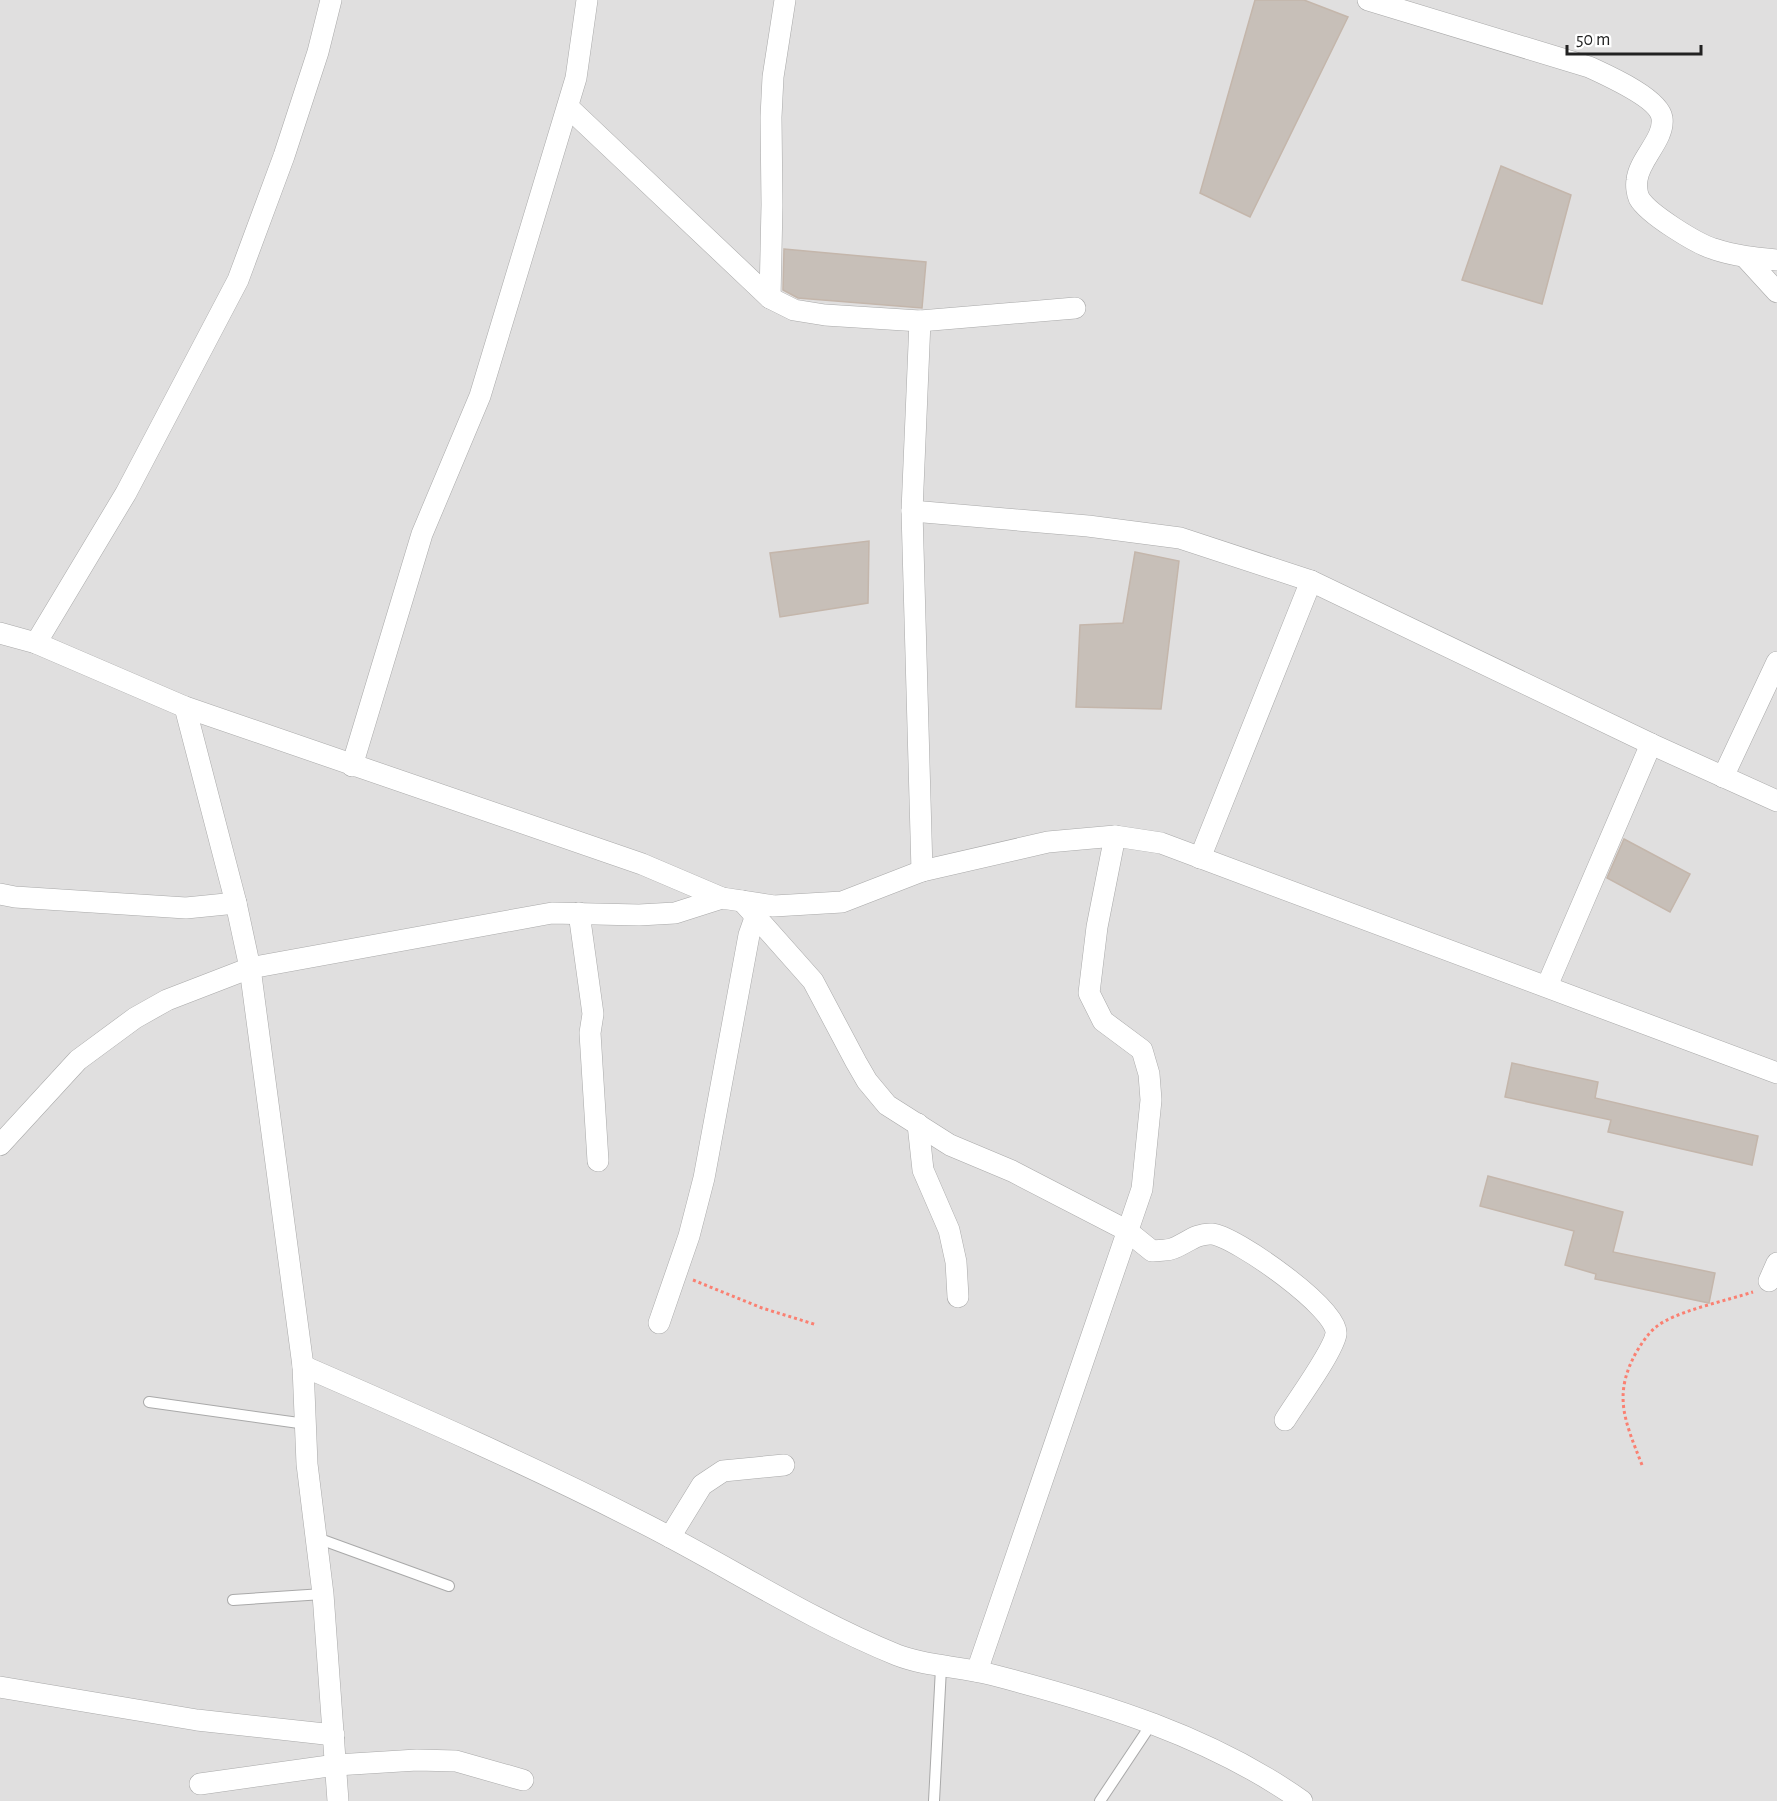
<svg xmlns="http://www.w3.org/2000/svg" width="1777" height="1801" font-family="'Alegreya Sans',sans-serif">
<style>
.residential{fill:#e0dfdf}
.building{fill:#c7bfb8;stroke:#c4b6ab;stroke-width:1.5}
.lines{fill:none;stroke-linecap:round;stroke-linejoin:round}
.lane-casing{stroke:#a9a9a9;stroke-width:12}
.street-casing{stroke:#a9a9a9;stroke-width:22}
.path{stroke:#fa8072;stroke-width:3;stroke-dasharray:3 3;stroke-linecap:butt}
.lane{stroke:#fff;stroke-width:10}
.street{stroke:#fff;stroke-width:21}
</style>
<rect width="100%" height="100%" fill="#f2efe9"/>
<!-- residential -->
<rect class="residential" x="0" y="0" width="1777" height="1801"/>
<!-- building -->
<g class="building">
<path d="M1255,0H1304L1348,17L1250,217L1200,193Z"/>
<path d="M1501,166L1571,195L1542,304L1462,280Z"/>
<path d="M784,249L926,262L922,308L798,298L783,290Z"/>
<path d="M869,541L868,603L780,617L770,553Z"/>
<path d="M1135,552L1179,561L1161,709L1076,707L1080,625L1123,623Z"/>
<path d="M1624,839L1690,874L1670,912L1607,878Z"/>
<path d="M1512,1063L1598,1082L1595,1098L1758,1136L1752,1165L1608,1132L1611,1120L1505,1097Z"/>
<path d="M1488,1176L1623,1212L1613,1252L1715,1273L1709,1303L1595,1279L1596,1274L1565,1265L1574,1231L1480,1206Z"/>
</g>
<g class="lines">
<defs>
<g id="lane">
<path d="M149,1402L306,1424"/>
<path d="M317,1538L449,1586"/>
<path d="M233,1600L323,1594"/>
<path d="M934,1801L941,1668"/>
<path d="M1100,1801L1152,1723"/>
</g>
<g id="street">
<path d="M1368,0L1589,67C1606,75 1659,98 1662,118C1665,139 1639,159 1637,180C1636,185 1637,194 1639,198C1648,214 1697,244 1714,249C1735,256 1755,258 1777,260"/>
<path d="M568,107L770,298L794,310L825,315L920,321L1075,308"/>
<path d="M1745,257L1777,292"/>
<path d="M770,298L772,205L771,117L773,77L785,0"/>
<path d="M920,321L912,511L922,871"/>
<path d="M912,511L1088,526L1180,538L1311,581L1651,744L1777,801"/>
<path d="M0,633L36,643L185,707L642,864L722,898L774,906L842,902L922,871L1048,842L1115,836L1161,843L1777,1073"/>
<path d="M36,643L126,493L238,280L284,156L318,52L331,0"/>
<path d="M185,707L236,903L250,968L303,1366L307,1464L323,1594L338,1801"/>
<path d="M352,766L422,534L480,396L576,78L587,0"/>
<path d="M1723,777L1777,662"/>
<path d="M1200,858L1311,581"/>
<path d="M0,894L15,897L186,908L236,903"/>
<path d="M742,901L813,981L856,1062L867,1081L887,1105L950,1145L1012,1171L1126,1230L1152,1251C1159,1250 1168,1251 1174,1248C1187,1243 1196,1233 1212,1234C1235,1236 1340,1310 1336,1334C1333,1352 1296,1402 1285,1420"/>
<path d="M579,913L593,1014L590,1033L598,1161"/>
<path d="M1547,986L1651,744"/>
<path d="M918,1124L923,1170L949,1230L956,1262L958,1297"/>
<path d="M0,1145L78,1060L135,1018L167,1000L250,968L552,913L639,915L675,913L722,898"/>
<path d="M1769,1281L1777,1263"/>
<path d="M659,1323L689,1236L704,1178L749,935L755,918"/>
<path d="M303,1366C418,1416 532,1466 643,1523C728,1566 808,1619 897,1655C928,1667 961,1666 993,1675C1101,1703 1210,1736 1302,1801"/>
<path d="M670,1537L702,1485L723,1471L784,1465"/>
<path d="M977,1671L1142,1189L1151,1100L1149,1074L1142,1050L1103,1021L1089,993L1097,927L1115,836"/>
<path d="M0,1687L197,1720L334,1735"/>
<path d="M200,1784L336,1765L417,1760L456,1761L523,1780"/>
</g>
</defs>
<!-- lane casing -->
<use href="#lane" class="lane-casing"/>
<!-- street casing -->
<use href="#street" class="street-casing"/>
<!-- path -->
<g class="path">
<path d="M693,1280L762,1308L817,1325"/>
<path d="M1642,1465C1625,1421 1612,1395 1637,1351C1645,1338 1652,1328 1665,1321C1687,1309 1728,1300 1753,1292"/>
</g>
<!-- lane -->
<use href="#lane" class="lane"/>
<!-- street -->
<use href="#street" class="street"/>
</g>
<!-- scale -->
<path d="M1567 45v9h134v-9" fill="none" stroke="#222222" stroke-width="3"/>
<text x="1576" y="45" font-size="18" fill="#222222" stroke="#ffffff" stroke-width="4.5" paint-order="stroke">50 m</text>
</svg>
